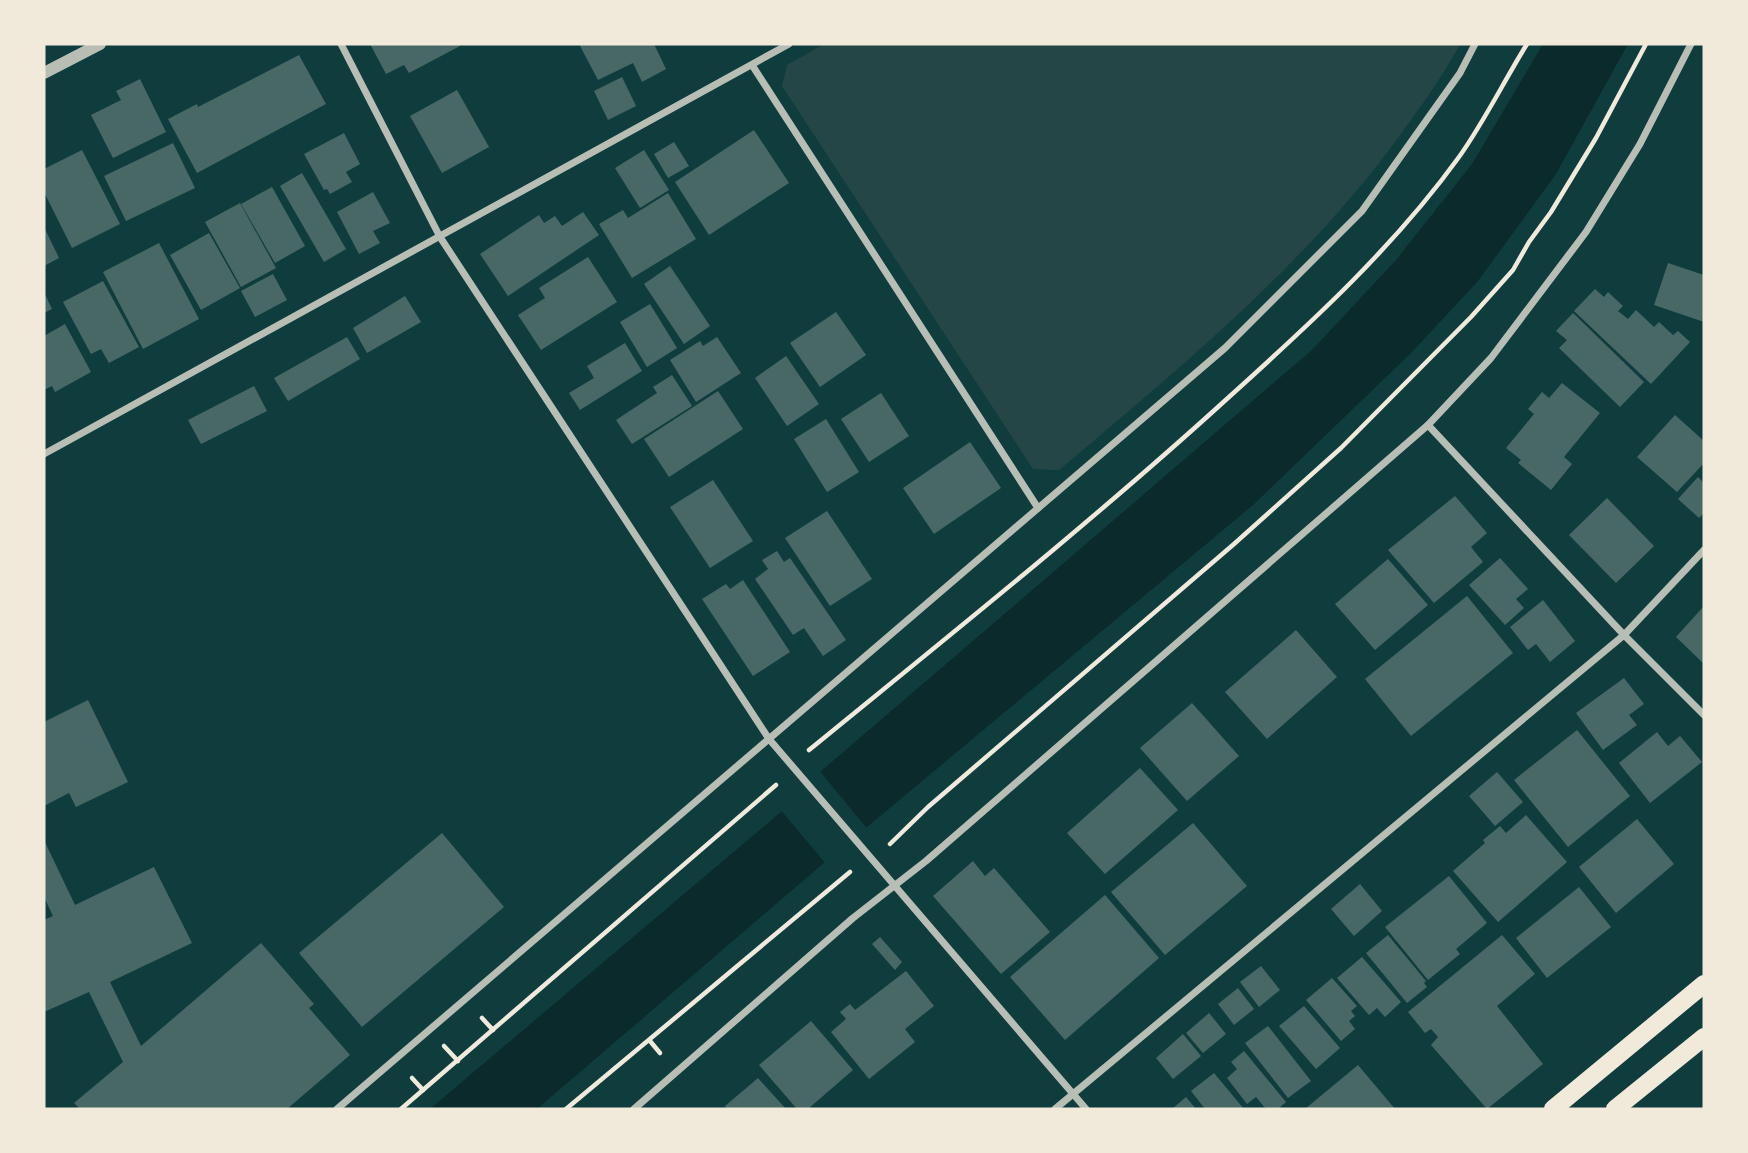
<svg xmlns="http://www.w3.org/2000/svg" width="1748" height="1153" font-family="Cabin,sans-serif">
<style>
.green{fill:#244646}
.water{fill:#0a2a2b}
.pier{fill:#0f3d3e}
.building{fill:#486865}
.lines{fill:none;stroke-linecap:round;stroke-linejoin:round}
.path{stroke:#f1e9da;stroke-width:4.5}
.minor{stroke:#b8beb3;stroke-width:7}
.tertiary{stroke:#b8beb3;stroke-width:12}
.primary{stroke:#f1e9da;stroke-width:18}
</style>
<rect width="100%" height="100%" fill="#0f3d3e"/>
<!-- green -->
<path class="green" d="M824,44H1460C1445,72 1427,98 1408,124C1313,259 1184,364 1059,470L1033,469L782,86L787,65Z"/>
<!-- water -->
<path class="water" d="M1543,44H1628L1556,174L1478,281L1412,352L1253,505L825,862L537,1109H430L782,811L820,772L1312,350L1396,260L1472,164Z"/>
<!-- pier -->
<path class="pier" d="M818,769L869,831L827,865L779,808Z"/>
<!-- building -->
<g class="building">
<path d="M370,44H459L460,46L409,73L404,65L386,74Z"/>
<path d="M579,44H654L666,69L642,82L633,63L598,80Z"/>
<path d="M299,55L326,104L197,173L168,119L197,104L198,107Z"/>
<path d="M622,77L636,106L608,120L594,91Z"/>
<path d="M140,79L166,132L113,158L91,115L121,100L116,91Z"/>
<path d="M457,90L489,147L442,173L410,116Z"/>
<path d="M754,130L789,183L709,235L675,182Z"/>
<path d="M344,133L360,164L346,172L352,182L330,194L327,189L324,190L304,154Z"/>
<path d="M674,142L689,166L668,178L654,154Z"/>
<path d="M173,143L195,188L126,221L104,176Z"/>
<path d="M82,150L120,224L72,248L44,192V169Z"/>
<path d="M644,150L669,190L640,208L615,168Z"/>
<path d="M302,173L346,249L324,262L280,186Z"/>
<path d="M272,187L305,246L275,263L241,204Z"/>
<path d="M373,192L390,223L373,231L380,243L359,254L337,212Z"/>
<path d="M668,193L696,239L632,278L599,224L623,210L628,218Z"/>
<path d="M240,203L276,268L241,287L205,222Z"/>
<path d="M583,212L599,235L508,296L480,254L539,215L544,223L555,216L562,226Z"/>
<path d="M44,227L59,258L44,266Z"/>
<path d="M209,233L240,288L201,310L170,255Z"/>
<path d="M159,243L199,319L143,349L103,272Z"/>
<path d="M588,257L617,302L541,350L518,315L545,298L539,288Z"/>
<path d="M1668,263L1704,275V322L1654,305Z"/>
<path d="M670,266L710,326L684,344L644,284Z"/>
<path d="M273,274L287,300L255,317L241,291Z"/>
<path d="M103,281L139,347L109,363L101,349L91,354L63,302Z"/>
<path d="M1595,289L1604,297L1608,292L1623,306L1618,311L1628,319L1636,310L1654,327L1659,322L1673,335L1678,331L1690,342L1651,384L1574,311Z"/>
<path d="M44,292L52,309L44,313Z"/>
<path d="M405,296L421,322L367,353L353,328Z"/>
<path d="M650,304L677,348L647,367L620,322Z"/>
<path d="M836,312L866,355L820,387L790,343Z"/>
<path d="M1573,313L1644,382L1620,407L1559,348L1567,340L1556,331Z"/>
<path d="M65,324L91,372L55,392L52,386L44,390V336Z"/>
<path d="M347,337L360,359L288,401L274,378Z"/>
<path d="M717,337L741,373L696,402L670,360L700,341L703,346Z"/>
<path d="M625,343L642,371L580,410L569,393L594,378L587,366Z"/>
<path d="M786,356L819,404L787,426L755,378Z"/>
<path d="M672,375L692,406L632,444L616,420L657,393L653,387Z"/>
<path d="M1562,383L1600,413L1564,457L1572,464L1551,490L1518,463L1521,460L1506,448L1534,414L1528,409L1542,392L1549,398Z"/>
<path d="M254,386L267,411L201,444L188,420Z"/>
<path d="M718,391L743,429L669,477L644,439Z"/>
<path d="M881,393L909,436L869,462L841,419Z"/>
<path d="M1675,415L1704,441V463L1677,492L1637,457Z"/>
<path d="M826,419L859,472L827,492L794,439Z"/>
<path d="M970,442L1001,488L934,534L903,488Z"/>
<path d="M1698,477L1704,483V513L1699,518L1678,499Z"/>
<path d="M713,480L753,541L710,568L670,507Z"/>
<path d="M1455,496L1487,533L1471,547L1483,562L1434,603L1388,550Z"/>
<path d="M1607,498L1654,546L1616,583L1569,535Z"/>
<path d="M827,511L872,579L830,606L785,538Z"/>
<path d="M777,551L784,562L790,558L846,640L823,656L804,628L793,635L755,579L768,569L762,560Z"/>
<path d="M1500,558L1528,589L1516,599L1524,608L1505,625L1469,585Z"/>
<path d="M1388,559L1428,605L1375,650L1335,604Z"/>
<path d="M743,580L790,652L753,676L702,599L726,584L730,589Z"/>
<path d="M1467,596L1513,653L1411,736L1365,679Z"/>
<path d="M1543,600L1575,641L1550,662L1536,644L1528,650L1510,627Z"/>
<path d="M1704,606V664L1676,637Z"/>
<path d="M1296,630L1337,677L1267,739L1225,692Z"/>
<path d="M1624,678L1644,704L1629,715L1637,725L1603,750L1576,713Z"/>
<path d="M88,700L128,782L76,807L69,793L44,806V722Z"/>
<path d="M1192,703L1239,756L1187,801L1140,748Z"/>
<path d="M1577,730L1630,796L1568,847L1514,780Z"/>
<path d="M1657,732L1668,746L1680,736L1702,762L1650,803L1619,763Z"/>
<path d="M1140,768L1178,810L1105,874L1067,833Z"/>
<path d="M1497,772L1523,802L1495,826L1469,796Z"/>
<path d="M1526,815L1567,862L1498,922L1453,871L1485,843L1483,840L1500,826L1506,833Z"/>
<path d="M1637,819L1674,864L1616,913L1579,867Z"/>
<path d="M1193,823L1247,886L1165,955L1111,892Z"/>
<path d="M442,833L504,907L362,1027L299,953Z"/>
<path d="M44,840L75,905L154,867L192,943L110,982L141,1046L261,943L314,1004L309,1008L350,1055L287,1109H80L74,1103L123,1062L89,992L44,1012V920L53,916L44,897Z"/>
<path d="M973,861L985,876L994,868L1050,932L1001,974L933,896Z"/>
<path d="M1449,876L1487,923L1456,949L1460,954L1428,980L1385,927Z"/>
<path d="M1360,884L1382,911L1354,936L1331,909Z"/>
<path d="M1579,887L1611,927L1547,978L1516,938Z"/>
<path d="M1105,895L1159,958L1065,1040L1010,977Z"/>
<path d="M1388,935L1426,981L1424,983L1427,987L1407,1003L1366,953Z"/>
<path d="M1502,935L1535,974L1497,1006L1543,1064L1487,1109L1431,1045L1438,1037L1431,1029L1425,1033L1408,1012Z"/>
<path d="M880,937L902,962L895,970L872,944Z"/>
<path d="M1362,957L1401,1002L1385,1017L1377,1008L1369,1015L1337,978Z"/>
<path d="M1261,966L1280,990L1259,1007L1240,982Z"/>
<path d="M906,971L934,1006L905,1029L915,1042L869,1079L831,1032L846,1019L840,1012L850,1004L855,1010Z"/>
<path d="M1332,978L1357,1006L1351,1011L1355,1016L1349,1021L1355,1029L1341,1041L1306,1000Z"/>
<path d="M1238,988L1254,1009L1234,1025L1218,1004Z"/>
<path d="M1304,1006L1340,1048L1316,1069L1279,1026Z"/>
<path d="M1209,1013L1226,1034L1203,1053L1186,1033Z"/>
<path d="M811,1021L853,1070L808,1109H797L759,1065Z"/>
<path d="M1268,1026L1311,1081L1288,1098L1245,1043Z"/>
<path d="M1183,1034L1201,1056L1173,1079L1156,1058Z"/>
<path d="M1244,1051L1286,1102L1278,1109H1266L1256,1097L1247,1104L1227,1078L1237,1069L1231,1062Z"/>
<path d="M1358,1065L1395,1109H1305Z"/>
<path d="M1214,1073L1244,1109H1205L1191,1091Z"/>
<path d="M758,1078L786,1109H727L725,1106Z"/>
<path d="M1186,1097L1196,1109H1172Z"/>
</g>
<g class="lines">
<!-- path -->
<g class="path">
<path d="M809,750C951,634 1094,520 1229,397C1311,323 1394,247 1459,157C1484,122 1504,81 1527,44"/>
<path d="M890,844L928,807L1234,544L1341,448L1471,317L1513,270L1529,242L1551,212L1596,138L1646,44"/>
<path d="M482,1018L493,1030"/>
<path d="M650,1041L660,1053"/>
<path d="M444,1046L458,1061"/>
<path d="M412,1078L423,1090"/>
<path d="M401,1109L776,785"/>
<path d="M566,1109L850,872"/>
</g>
<!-- minor -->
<g class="minor">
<path d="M341,44L440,237L769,739L1086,1109"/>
<path d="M752,65L1038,508"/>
<path d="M1428,425L1624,635L1704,715"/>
<path d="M44,454L789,44"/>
<path d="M337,1109L1225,348L1362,211L1460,73L1475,44"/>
<path d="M634,1109L853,918L926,861L1428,425L1491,358L1586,232L1640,144L1691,44"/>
<path d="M1055,1109L1624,635L1704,550"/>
</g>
<!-- tertiary -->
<path class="tertiary" d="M44,73L100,44"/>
<!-- primary -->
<g class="primary">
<path d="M1553,1109L1704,984"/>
<path d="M1615,1109L1704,1037"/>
</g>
</g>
<!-- border -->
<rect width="1748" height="1153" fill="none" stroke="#f1e9da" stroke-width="91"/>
</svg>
